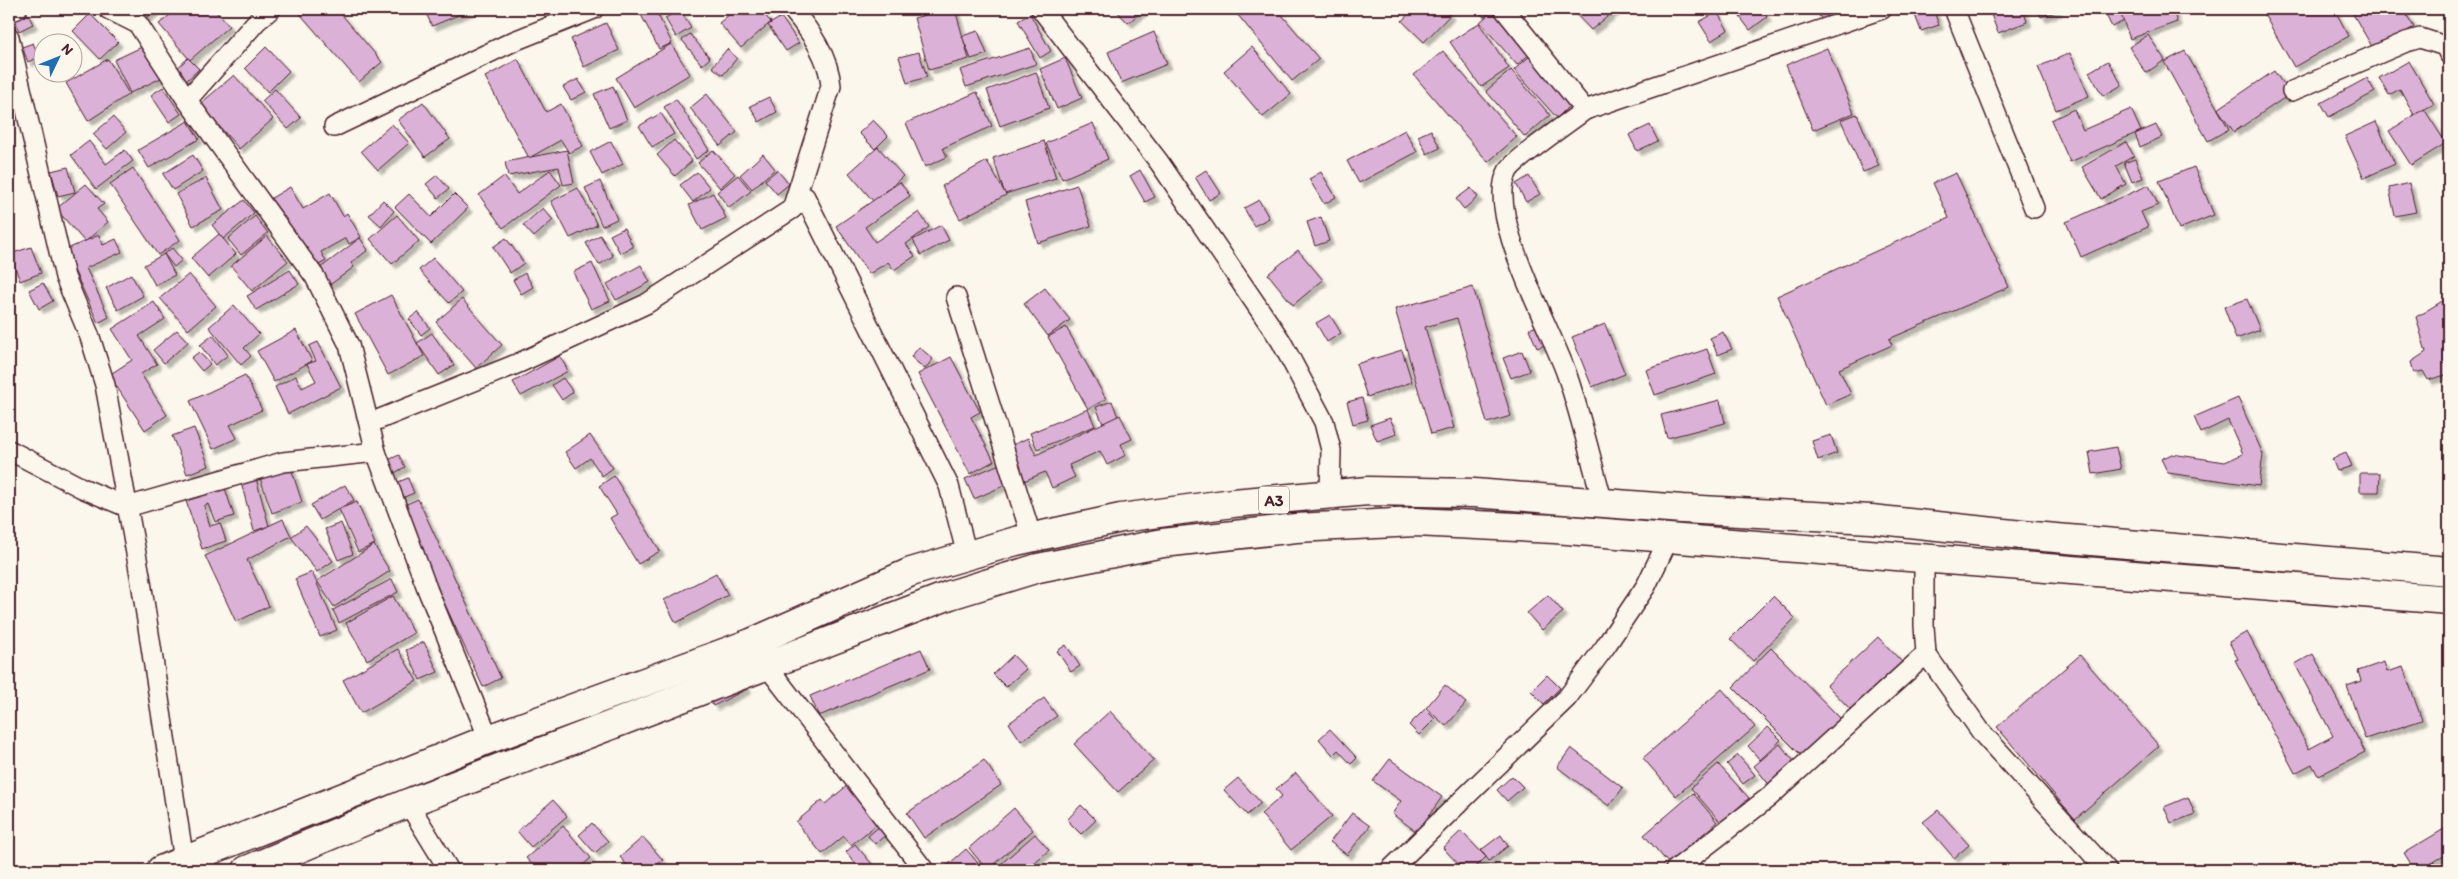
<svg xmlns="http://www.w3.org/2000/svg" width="2458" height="879" font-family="Itim,sans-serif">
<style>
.building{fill:#dbb1d8;stroke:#4a1f2b;filter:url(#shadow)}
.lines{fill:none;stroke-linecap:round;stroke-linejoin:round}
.street-casing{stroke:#4a1f2b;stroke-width:22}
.highway-casing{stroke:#4a1f2b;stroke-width:31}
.street{stroke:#fbf7ec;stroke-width:19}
.highway{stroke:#fbf7ec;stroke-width:28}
.labels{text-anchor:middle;stroke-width:4;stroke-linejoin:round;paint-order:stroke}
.shield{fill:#fbf7ec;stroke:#7f6065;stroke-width:1}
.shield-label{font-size:16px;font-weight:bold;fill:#4a1f2b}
</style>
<defs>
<filter id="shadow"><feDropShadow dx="4.5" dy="4.5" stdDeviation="1" flood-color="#0004"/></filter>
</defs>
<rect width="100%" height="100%" fill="#fbf7ec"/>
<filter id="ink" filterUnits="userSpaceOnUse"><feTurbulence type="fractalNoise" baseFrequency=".02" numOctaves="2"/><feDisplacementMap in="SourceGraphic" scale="10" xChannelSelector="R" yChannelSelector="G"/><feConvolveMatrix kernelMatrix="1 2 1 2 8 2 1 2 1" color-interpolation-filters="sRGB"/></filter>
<g filter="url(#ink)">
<!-- building -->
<g class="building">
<path d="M133,9H157L144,20Z"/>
<path d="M177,9H214L229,26L190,60L159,24Z"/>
<path d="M296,9H337L382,62L359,82Z"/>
<path d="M424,9H473L432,26Z"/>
<path d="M643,9H655L672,43L659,49L639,11Z"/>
<path d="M736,9H759L771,22L741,48L719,23Z"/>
<path d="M947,9H955L969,59L929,70L914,18Z"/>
<path d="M1115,9H1145L1128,23Z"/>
<path d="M1233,9H1277L1319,59L1292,81Z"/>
<path d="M1413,9H1443L1450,15L1424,42L1402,21Z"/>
<path d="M1476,9H1493L1484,17Z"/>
<path d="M1495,9L1532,52L1517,65L1480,22Z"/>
<path d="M1571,9H1617L1591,30Z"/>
<path d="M1751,9H1761L1767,17L1750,30L1740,17Z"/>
<path d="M1815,9H1840L1822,20Z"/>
<path d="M1933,9L1939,25L1921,31L1915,15Z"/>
<path d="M1989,9H2023L2027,22L1998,33Z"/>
<path d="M2038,9H2057L2058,11L2041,17Z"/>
<path d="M2103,9H2120L2126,20L2112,27Z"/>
<path d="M2128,9H2172L2177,22L2130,39L2120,12Z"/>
<path d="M2261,9H2334L2349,36L2294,67Z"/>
<path d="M2350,9H2403L2414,27L2374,50Z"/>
<path d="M680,10L691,28L676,37L665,18Z"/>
<path d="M26,11L33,24L19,31L13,18Z"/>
<path d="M1717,12L1728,30L1711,41L1699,22Z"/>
<path d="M90,14L118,42L100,59L73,31Z"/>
<path d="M1030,14L1051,51L1040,58L1018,21Z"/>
<path d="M781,17L799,43L786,51L768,25Z"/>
<path d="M606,23L619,50L584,67L571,39Z"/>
<path d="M1479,23L1509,68L1481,87L1450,42Z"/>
<path d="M978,31L987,54L971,59L962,36Z"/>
<path d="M1154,32L1167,64L1121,83L1108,52Z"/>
<path d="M690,34L710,58L702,65L682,40Z"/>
<path d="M2148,35L2165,60L2146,73L2129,47Z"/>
<path d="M33,43L39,57L28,62L22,47Z"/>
<path d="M671,44L690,74L634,108L616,78Z"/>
<path d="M146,45L161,78L130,93L114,60Z"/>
<path d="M266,47L289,71L268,92L245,68Z"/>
<path d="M1252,47L1291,94L1263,117L1224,71Z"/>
<path d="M1030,48L1036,64L966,87L960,70Z"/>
<path d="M1827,48L1854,113L1813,130L1786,65Z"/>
<path d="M727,49L737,58L723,75L712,67Z"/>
<path d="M1443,51L1517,137L1488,162L1414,75Z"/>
<path d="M2185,51L2229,129L2208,141L2164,62Z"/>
<path d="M919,52L927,77L907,83L899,57Z"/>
<path d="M2070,53L2089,96L2056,110L2038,67Z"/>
<path d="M1530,56L1572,103L1557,118L1514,70Z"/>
<path d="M188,58L199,69L185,82L174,71Z"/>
<path d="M1065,58L1082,98L1057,109L1040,69Z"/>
<path d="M108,59L129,94L88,121L66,83Z"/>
<path d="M518,59L546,112L561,104L583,146L569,153L561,140L529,158L485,77Z"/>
<path d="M2108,61L2122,85L2103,96L2089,72Z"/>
<path d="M2409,61L2434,104L2414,115L2400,89L2389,95L2379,78Z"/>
<path d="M1511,70L1550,115L1525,137L1486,91Z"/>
<path d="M2274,71L2290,94L2234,132L2218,109Z"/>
<path d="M1036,72L1049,108L1000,126L987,90Z"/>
<path d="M234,75L273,119L239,149L200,104Z"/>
<path d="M2367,78L2375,92L2329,117L2321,103Z"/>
<path d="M578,79L586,92L571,100L563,87Z"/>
<path d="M613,86L627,120L609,128L594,94Z"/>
<path d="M163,87L181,114L169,122L151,95Z"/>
<path d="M275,89L301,118L288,129L262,101Z"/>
<path d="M977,92L992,126L943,148L947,157L925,167L906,123Z"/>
<path d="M707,94L737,132L720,146L690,108Z"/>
<path d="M769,97L777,112L759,122L750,106Z"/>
<path d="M676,99L709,150L696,159L664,107Z"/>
<path d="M423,102L450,139L425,157L398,120Z"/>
<path d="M2074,109L2083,130L2131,109L2141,131L2070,162L2051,120Z"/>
<path d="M2424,109L2446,143L2411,165L2389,131Z"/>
<path d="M661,113L674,134L652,147L639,126Z"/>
<path d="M1857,114L1879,166L1863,172L1841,120Z"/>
<path d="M113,117L126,132L107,149L93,134Z"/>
<path d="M873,120L888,136L875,149L859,133Z"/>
<path d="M188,121L199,139L149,168L138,150Z"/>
<path d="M2376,122L2395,164L2364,178L2345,136Z"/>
<path d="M1093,123L1108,159L1062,179L1046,143Z"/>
<path d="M392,124L409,143L378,170L361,151Z"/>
<path d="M1650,125L1658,141L1637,151L1629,135Z"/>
<path d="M2156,125L2162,137L2140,147L2135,134Z"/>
<path d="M1405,130L1417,152L1359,183L1347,161Z"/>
<path d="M1431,130L1440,148L1427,154L1418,136Z"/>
<path d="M674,140L692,161L675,176L657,155Z"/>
<path d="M89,141L106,164L125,150L133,161L96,189L71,155Z"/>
<path d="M611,141L623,164L602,175L590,152Z"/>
<path d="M1044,141L1056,178L1005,194L993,158Z"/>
<path d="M2126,142L2134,156L2116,166L2126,184L2101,199L2082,167Z"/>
<path d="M878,147L903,176L874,202L849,173Z"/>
<path d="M567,150L574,183L563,185L559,167L508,176L505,162Z"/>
<path d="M713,150L735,174L720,188L698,163Z"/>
<path d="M763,154L775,169L752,189L740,175Z"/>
<path d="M193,155L203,171L173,190L163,174Z"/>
<path d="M2135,159L2143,178L2132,182L2124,163Z"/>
<path d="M987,161L1006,195L960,219L942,186Z"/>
<path d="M68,167L75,192L58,196L51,171Z"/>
<path d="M2194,167L2214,215L2179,229L2159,181Z"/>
<path d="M133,168L180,240L158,255L110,184Z"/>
<path d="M550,170L561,185L503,228L479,195L504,176L517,194Z"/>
<path d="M777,170L789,184L777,194L765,180Z"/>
<path d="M1140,170L1155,197L1145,202L1130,176Z"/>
<path d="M1206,170L1221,193L1209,200L1195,177Z"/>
<path d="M697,172L710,188L693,202L680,185Z"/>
<path d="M1321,172L1336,197L1324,204L1309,179Z"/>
<path d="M1956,173L2009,287L1889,339L1892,345L1839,369L1851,394L1826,405L1777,296L1949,218L1933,183Z"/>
<path d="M437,175L449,189L438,198L426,184Z"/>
<path d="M738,175L751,191L729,208L717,192Z"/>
<path d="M1529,176L1540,194L1526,202L1516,184Z"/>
<path d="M206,178L223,210L193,226L176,194Z"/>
<path d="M600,181L617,219L602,226L585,188Z"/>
<path d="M900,182L910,196L865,227L875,242L919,212L929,227L906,244L915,256L894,270L888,262L869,274L836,226Z"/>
<path d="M2409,183L2416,212L2395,216L2389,188Z"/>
<path d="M86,184L104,204L97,209L108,222L85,242L56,209Z"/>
<path d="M1077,185L1091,226L1038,243L1025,202Z"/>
<path d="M2149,185L2158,205L2141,212L2148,227L2081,257L2066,222Z"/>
<path d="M290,187L303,209L330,193L343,216L347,213L361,237L349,244L346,238L321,252L326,261L310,270L268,200Z"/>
<path d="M578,188L597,225L570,238L551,201Z"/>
<path d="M1471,188L1478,197L1464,209L1456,199Z"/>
<path d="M713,193L726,218L702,230L689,205Z"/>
<path d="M409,194L431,217L454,194L468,208L431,244L395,207Z"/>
<path d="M244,200L254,213L223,239L212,225Z"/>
<path d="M383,200L394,211L381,226L369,215Z"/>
<path d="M1259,200L1269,218L1254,226L1244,208Z"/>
<path d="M543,208L553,220L534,237L523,225Z"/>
<path d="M397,215L419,241L392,264L370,239Z"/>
<path d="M255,216L268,233L241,255L228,239Z"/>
<path d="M1321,217L1329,241L1315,246L1307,222Z"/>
<path d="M941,225L949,240L921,255L913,240Z"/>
<path d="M624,228L633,247L620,253L610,235Z"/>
<path d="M219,234L236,254L208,278L191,258Z"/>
<path d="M99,235L103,245L116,239L122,252L86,268L109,317L98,323L65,250Z"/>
<path d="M600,235L613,256L599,265L586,243Z"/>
<path d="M267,236L288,261L252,291L231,266Z"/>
<path d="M360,238L368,250L351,263L354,267L327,287L315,272Z"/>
<path d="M506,238L524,263L510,273L493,247Z"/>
<path d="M31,247L41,273L20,281L10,254Z"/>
<path d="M172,248L182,260L174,267L164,254Z"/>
<path d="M1298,250L1323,280L1293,305L1268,274Z"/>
<path d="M164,254L175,275L155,285L144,265Z"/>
<path d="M433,258L462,292L449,303L419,270Z"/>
<path d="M592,263L610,301L591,309L573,272Z"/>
<path d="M641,265L650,282L616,300L607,284Z"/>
<path d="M290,270L299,284L256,310L247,296Z"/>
<path d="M525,273L533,287L521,294L513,280Z"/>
<path d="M131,274L143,296L118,310L106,288Z"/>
<path d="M189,274L216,306L188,330L160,298Z"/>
<path d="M43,283L53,301L39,309L29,290Z"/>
<path d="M1473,287L1511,416L1487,423L1457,318L1425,327L1454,428L1431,434L1395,309Z"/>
<path d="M1045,288L1070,320L1048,336L1024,304Z"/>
<path d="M391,295L424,356L388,375L355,314Z"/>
<path d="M2449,297V374L2428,380L2423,371L2414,373L2411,362L2426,352L2416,317Z"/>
<path d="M462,299L502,345L476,368L436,322Z"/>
<path d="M2247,299L2260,330L2236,339L2224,307Z"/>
<path d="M154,302L165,319L139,336L157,364L141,374L167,415L145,430L109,375L132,360L112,329Z"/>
<path d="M234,305L259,334L244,348L251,356L241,365L209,327Z"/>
<path d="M418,312L430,328L421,335L409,319Z"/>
<path d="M1330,315L1341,333L1327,342L1316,323Z"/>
<path d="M1605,324L1625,374L1592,387L1572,337Z"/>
<path d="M1540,325L1547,344L1537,348L1529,329Z"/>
<path d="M1066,327L1106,399L1088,409L1048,337Z"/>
<path d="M177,330L188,342L164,363L153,350Z"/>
<path d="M296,330L312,361L274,382L257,351Z"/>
<path d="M1723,332L1732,349L1718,355L1710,338Z"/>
<path d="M432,333L454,365L439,375L417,343Z"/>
<path d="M213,335L228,355L215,365L200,345Z"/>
<path d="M318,342L341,387L288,414L275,387L296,376L302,388L316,381L307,364L316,361L309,346Z"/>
<path d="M919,347L933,359L925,369L911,357Z"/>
<path d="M1707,349L1716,374L1655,395L1646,370Z"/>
<path d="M1402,350L1412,382L1367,397L1356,364Z"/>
<path d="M1522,351L1530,371L1511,378L1503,358Z"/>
<path d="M199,352L210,364L202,371L191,358Z"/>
<path d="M560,356L568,371L521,396L513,382Z"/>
<path d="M951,357L980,412L971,417L994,461L970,474L918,374Z"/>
<path d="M245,375L262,410L230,425L237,438L213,449L190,401Z"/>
<path d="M563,378L573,392L562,400L552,385Z"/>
<path d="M1362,398L1368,420L1353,424L1347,402Z"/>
<path d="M2238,398L2263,454L2259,486L2168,473L2161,459L2172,454L2225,462L2243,454L2228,420L2201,433L2194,417Z"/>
<path d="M1720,400L1725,423L1667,438L1661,415Z"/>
<path d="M1112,401L1118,417L1103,424L1096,407Z"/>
<path d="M1088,409L1095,426L1037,449L1030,433Z"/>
<path d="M1120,415L1132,439L1121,444L1126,455L1107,465L1100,451L1069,465L1075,477L1052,488L1045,472L1024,481L1008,447L1028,438L1036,455Z"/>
<path d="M1390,418L1397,434L1377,441L1370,425Z"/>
<path d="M194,428L209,466L187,474L172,436Z"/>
<path d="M590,435L613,468L602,476L590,458L576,468L565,452Z"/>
<path d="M1831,435L1837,453L1818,460L1812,441Z"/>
<path d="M2116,447L2121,469L2093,474L2089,452Z"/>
<path d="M2346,453L2352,466L2337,471L2332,459Z"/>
<path d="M399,455L405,467L391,475L384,462Z"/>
<path d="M1002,463L1010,483L974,499L965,479Z"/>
<path d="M290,465L302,502L272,513L259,475Z"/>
<path d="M254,471L269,526L254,531L239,475Z"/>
<path d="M2360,473H2380L2379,492H2360Z"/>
<path d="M614,476L660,551L638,564L610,518L617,514L599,486Z"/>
<path d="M408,478L414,493L397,500L391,485Z"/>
<path d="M223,482L234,516L215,522L208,504L204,506L210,526L220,523L226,541L202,549L184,495Z"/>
<path d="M345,485L354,500L320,520L311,505Z"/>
<path d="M418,499L501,678L483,687L400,507Z"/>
<path d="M357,502L375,544L358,552L339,509Z"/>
<path d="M283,519L291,536L247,560L269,606L236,622L205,556Z"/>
<path d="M341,523L353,554L338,560L325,529Z"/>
<path d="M306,526L333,561L317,572L291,537Z"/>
<path d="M374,545L390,571L334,607L317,581Z"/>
<path d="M312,572L337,630L320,637L295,579Z"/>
<path d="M716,573L728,595L676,623L664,600Z"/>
<path d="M392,579L398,592L339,623L333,610Z"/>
<path d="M1548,595L1563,612L1542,630L1527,613Z"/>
<path d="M393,596L414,633L367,660L346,623Z"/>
<path d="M1773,596L1795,618L1753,661L1730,639Z"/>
<path d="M2247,632L2309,749L2333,736L2295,664L2313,654L2365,752L2318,776L2312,764L2295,773L2235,660L2238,659L2229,642Z"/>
<path d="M1878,637L1902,662L1851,710L1827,685Z"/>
<path d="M424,642L438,672L420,680L406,650Z"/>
<path d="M1066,645L1080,666L1071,672L1057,651Z"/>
<path d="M1771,648L1841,719L1803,757L1733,687Z"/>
<path d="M398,649L417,681L361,713L343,680Z"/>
<path d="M921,649L930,669L819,716L810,696Z"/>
<path d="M1013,655L1026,669L1006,687L993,674Z"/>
<path d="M2080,655L2159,746L2075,819L1997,727Z"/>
<path d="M2384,662L2387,672L2403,667L2422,720L2365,739L2347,686L2361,681L2358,671Z"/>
<path d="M1547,675L1560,688L1544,704L1531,691Z"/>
<path d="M742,679L747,689L713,706L708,696Z"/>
<path d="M1445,685L1466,703L1446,726L1426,708Z"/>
<path d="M1722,689L1755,727L1676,796L1643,758Z"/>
<path d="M1044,698L1057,716L1021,741L1009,723Z"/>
<path d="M1425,709L1435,719L1419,735L1409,725Z"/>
<path d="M1110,711L1154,760L1118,792L1074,744Z"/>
<path d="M1768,727L1781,740L1760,760L1748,746Z"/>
<path d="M1330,729L1357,758L1351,764L1338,750L1333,755L1319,739Z"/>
<path d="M1780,744L1797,765L1771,787L1754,766Z"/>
<path d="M1571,748L1623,788L1609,806L1557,767Z"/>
<path d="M1738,755L1755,775L1743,784L1727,764Z"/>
<path d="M1390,759L1442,797L1417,832L1392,814L1401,801L1373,781Z"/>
<path d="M984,760L1001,785L924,838L907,813Z"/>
<path d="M1718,764L1749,798L1721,823L1691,788Z"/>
<path d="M1296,773L1332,816L1291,850L1261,814L1282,796L1276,789Z"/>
<path d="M1512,776L1523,787L1507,801L1497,790Z"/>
<path d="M1238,778L1261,803L1247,815L1224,790Z"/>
<path d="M849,784L880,822L851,845L844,836L822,854L796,822L822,800L825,804Z"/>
<path d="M1693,793L1717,822L1669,864L1644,835Z"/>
<path d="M2188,797L2195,814L2171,823L2164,807Z"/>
<path d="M553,800L567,816L531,847L517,831Z"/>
<path d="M1081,805L1096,820L1081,834L1067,820Z"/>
<path d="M1014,808L1033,830L987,870L969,848Z"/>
<path d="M1938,810L1969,845L1954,858L1923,822Z"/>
<path d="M1352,813L1370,826L1347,855L1330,842Z"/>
<path d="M592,823L608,841L595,853L579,835Z"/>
<path d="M881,825L888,833L875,844L868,836Z"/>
<path d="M563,826L591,858L577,870H537L526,858Z"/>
<path d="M2449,826V853L2420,870H2415L2404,853Z"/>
<path d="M1461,831L1486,857L1473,870H1464L1443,848Z"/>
<path d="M1035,834L1049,850L1026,870H994Z"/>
<path d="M1501,835L1508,846L1489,861L1481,850Z"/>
<path d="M643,837L663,860L651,870H631L620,857Z"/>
<path d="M855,844L872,864L866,870H861L846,852Z"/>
<path d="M966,849L984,870H942Z"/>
</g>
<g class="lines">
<defs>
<g id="street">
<path d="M792,9C810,31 829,57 831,86L792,209L805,197L949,486L967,555"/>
<path d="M1041,9L1159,162L1281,341L1324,422L1331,450L1330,494"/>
<path d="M1504,9L1585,110C1572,120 1513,161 1508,171C1484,213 1552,330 1567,375C1581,416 1591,460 1603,503"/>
<path d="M1954,9L2034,208"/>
<path d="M9,12L17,9"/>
<path d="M9,37L65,277L90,337L105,385L140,575L184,861"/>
<path d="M2292,91L2406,42L2420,38L2445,46L2449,54"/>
<path d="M187,100L257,21L271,9"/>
<path d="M1585,110L1882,9"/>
<path d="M334,127L514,41L594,9"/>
<path d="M956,297L1032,538"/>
<path d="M370,423L519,363L646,304L792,209"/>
<path d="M9,450L82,488L127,507L283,462L376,452L349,345L315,277L187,100L138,24L108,9"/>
<path d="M376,452L428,591L489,739"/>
<path d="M1924,558V626L1926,654L1982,733L2107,870"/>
<path d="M767,666L924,870"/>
<path d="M408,803L449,870"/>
<path d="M1390,870L1567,698L1605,647L1646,586L1669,538"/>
<path d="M1675,870L1768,798L1926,654"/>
</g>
<g id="highway">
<path d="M161,870L489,739L751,643L911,572L1016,541L1121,518L1233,503L1368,491L1474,493L1682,509L1871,519L2032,536L2449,571"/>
<path d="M247,870L408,803L950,595L1038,568L1163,543L1296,528L1415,522L1555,529L2449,600"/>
</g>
</defs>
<!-- street casing -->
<use href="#street" class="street-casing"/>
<!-- highway casing -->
<use href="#highway" class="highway-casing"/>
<!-- street -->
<use href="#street" class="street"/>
<!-- highway -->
<use href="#highway" class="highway"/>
</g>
</g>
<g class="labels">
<!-- shield labels -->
<rect class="shield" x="1259" y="486.5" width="30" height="27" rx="4"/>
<g class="shield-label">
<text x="1274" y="506">A3</text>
</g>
</g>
<!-- margin -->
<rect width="2458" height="879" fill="none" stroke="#fbf7ec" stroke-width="30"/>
<rect x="15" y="15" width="2428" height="849" fill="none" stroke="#4a1f2b" stroke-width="2" filter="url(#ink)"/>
<!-- north arrow -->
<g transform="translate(58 58) rotate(47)"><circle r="24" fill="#fbf7ec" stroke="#b4a19f"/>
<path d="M0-4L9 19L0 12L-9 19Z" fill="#1f6fb2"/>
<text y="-8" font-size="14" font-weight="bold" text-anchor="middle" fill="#4a1f2b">N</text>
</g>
</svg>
